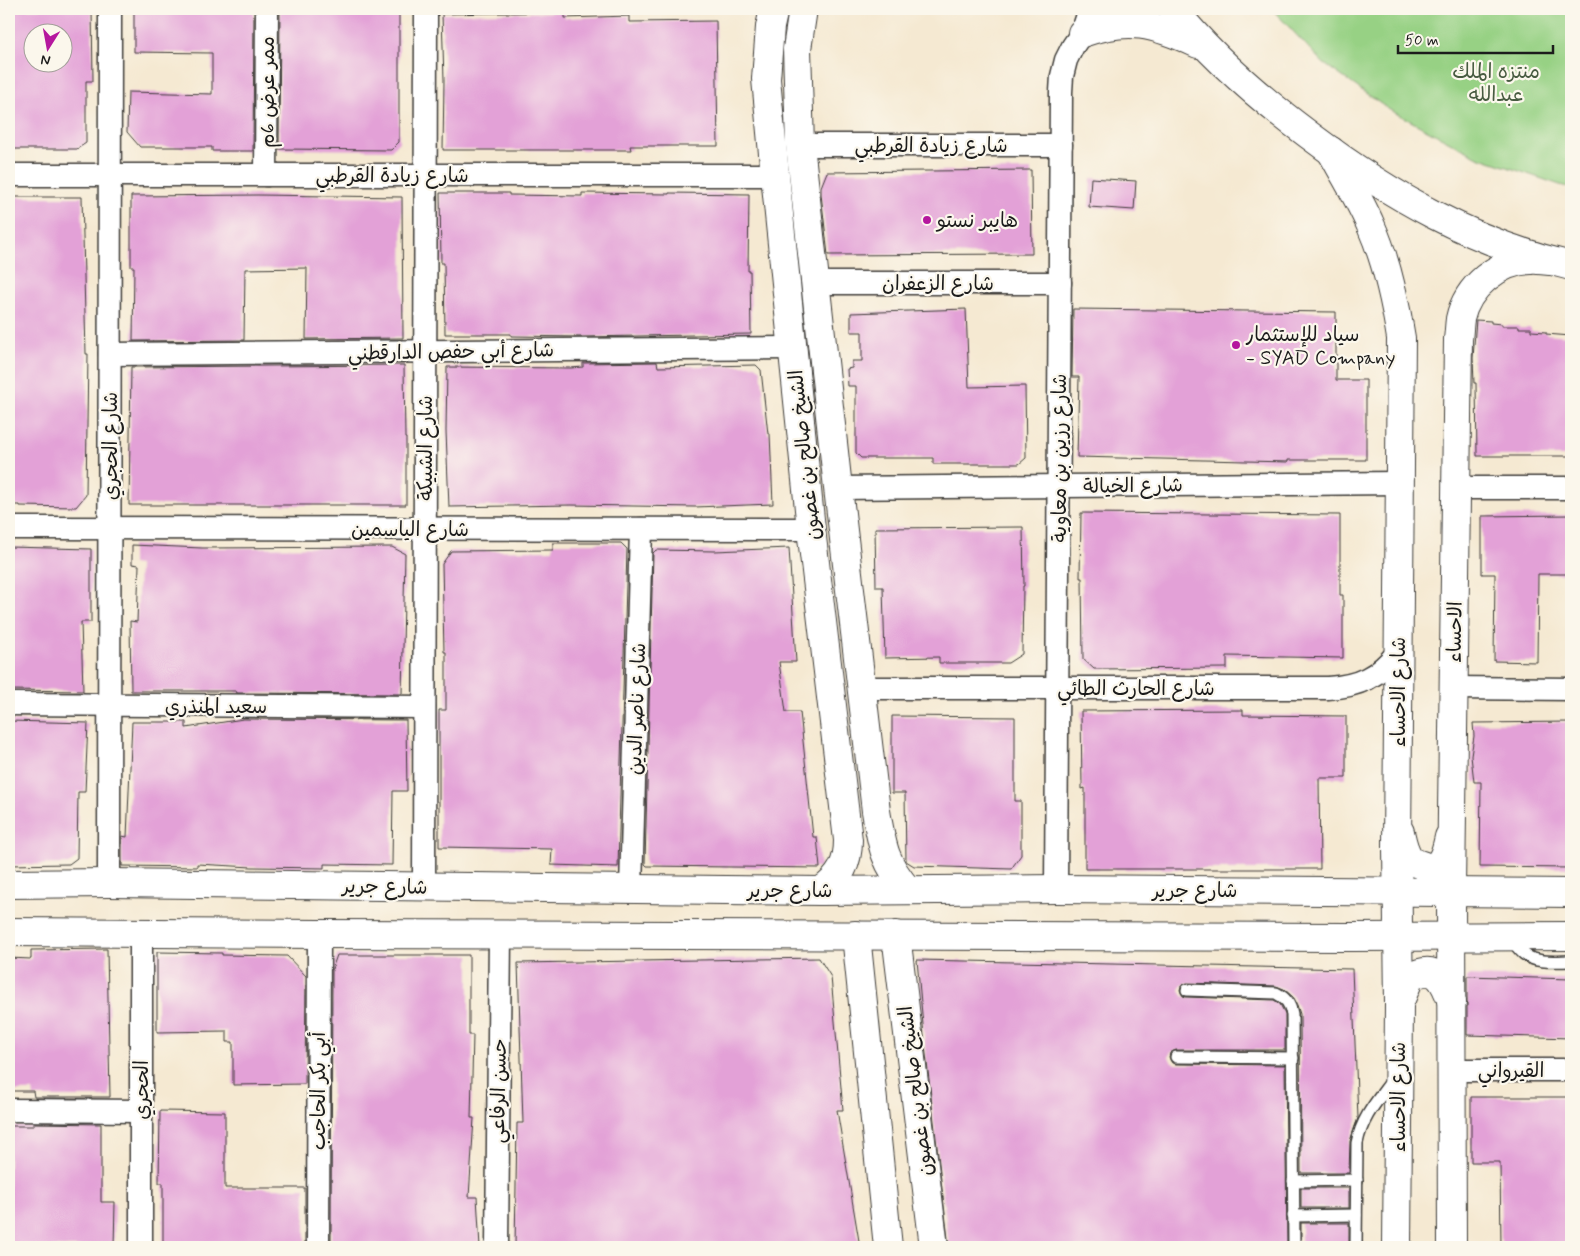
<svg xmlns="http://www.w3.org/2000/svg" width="1580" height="1256" font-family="Mynerve,'Playpen Sans Arabic',sans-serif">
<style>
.green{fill:#97d184;stroke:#5a7650}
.building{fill:#e3a1d7;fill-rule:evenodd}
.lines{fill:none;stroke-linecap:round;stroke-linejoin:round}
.lane-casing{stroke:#3d3b37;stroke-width:14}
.street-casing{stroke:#3d3b37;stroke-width:25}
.secondary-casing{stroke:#3d3b37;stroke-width:30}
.lane{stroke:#fff;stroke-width:11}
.street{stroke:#fff;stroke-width:22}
.secondary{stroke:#fff;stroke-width:28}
.poi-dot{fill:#b5179e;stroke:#fbf7ec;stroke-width:2}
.labels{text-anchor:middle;stroke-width:4.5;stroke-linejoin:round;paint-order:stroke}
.park-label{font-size:20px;fill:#475b40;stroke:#fbf7ec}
.street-label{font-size:20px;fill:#1c1c1c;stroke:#fbf7ec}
.poi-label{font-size:20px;fill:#1c1c1c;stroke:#fbf7ec;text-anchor:start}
</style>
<rect width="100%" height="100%" fill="#fbf7ec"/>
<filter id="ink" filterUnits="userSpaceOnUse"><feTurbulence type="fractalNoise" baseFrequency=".02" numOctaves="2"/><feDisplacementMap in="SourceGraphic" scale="10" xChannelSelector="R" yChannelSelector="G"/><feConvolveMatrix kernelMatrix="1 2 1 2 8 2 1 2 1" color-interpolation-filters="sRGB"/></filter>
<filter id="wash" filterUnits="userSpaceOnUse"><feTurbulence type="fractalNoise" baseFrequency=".0096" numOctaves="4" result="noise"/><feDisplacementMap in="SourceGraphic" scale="20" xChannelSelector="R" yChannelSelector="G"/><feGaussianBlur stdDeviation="1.12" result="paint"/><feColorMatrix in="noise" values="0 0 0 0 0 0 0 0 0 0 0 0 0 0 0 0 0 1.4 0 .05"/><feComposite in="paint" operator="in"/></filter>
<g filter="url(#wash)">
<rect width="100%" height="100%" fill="#f5e9d2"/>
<!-- green -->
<path class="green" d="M1272,9H1571V188L1560,185L1478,157L1388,109L1323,63Z"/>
<g id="blocks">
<!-- building -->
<g class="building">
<path d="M9,9H92L93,81H86V143L77,149H10ZM32,32H62V62H32Z"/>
<path d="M134,9H254L253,151H212V147H140L127,132L128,92L212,94V53L134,52Z"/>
<path d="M280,9H399V142L391,150L279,149Z"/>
<path d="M565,12V18L629,16V22L716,21L718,146H630L631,150H443L444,80L442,14Z"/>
<path d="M1031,170L1032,254L828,255L821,194V187L827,172Z"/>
<path d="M1091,178L1136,181L1134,210L1089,207Z"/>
<path d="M440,193H509V195L582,196V193L669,194V193L749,194L748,271H750L751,334L582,337L511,336V334H445L444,263H441Z"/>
<path d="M258,195L402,197L403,338L306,339L307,268L245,269L244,340L133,341L134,267H131V196Z"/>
<path d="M9,197H82L86,354H88L86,495L76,507L20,506V505H9Z"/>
<path d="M966,309L969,387L1025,386L1026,458L1019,464H933V458H861L856,453V386H848L847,369L852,368V361H862V332H851V313Z"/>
<path d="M1073,309L1336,312V380H1366V460H1288V462L1077,457L1079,377H1072Z"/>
<path d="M1476,320L1491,321V323L1502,324V326H1519V328H1531V331L1546,332V334L1571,336V456H1477L1476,383H1474L1473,358Z"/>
<path d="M657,362L658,367L756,365L761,370L768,434H770L773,504L695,507L571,505L449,507L446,431L447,367L571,368L583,367V363Z"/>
<path d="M404,365L405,438H406V505H129L131,367Z"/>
<path d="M1081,513L1340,515V595H1343V658L1227,656V668L1094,669L1083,659L1082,578H1080Z"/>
<path d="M1571,515V574H1538L1537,662L1494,661L1495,574H1482V516Z"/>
<path d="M1023,527L1024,586H1023L1022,654L1008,663H939V657L885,658L883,587H876L875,528Z"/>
<path d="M553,543H621L627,549L618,867L551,865L552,849L439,847V710H446V652H444L442,564L451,551L553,550Z"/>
<path d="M132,545L202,548L392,547L405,554L402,694L237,693L236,691H131L130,621L137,622L139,565L132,564Z"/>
<path d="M9,547L91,549V622H81L83,691L9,690Z"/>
<path d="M789,548L796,662H779L786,712H800L813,837H817L820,868L647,866L645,864L653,553L656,550L715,551Z"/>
<path d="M1243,710V715L1346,716V778H1319L1320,869H1085V788L1082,789L1081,711Z"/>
<path d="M892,716L1015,717V801H1021V855L1011,869L914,866L906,861L905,793H892Z"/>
<path d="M243,719L406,720L407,791H393L392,865L324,864V868L252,867L197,864V867L122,866V836L127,837L132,722H186V728Z"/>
<path d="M9,721L88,723L85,792H78L77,858L69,864L9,865L10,791H9Z"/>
<path d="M1571,722V868L1480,867L1481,782H1474L1471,756L1474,736L1473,723Z"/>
<path d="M107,949L110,1097H34L33,1091H9V958L31,959V950Z"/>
<path d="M157,952L222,953V955L287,956L306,976L305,1084L233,1085V1042H227V1031L157,1032Z"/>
<path d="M337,955H469V1035H473L471,1118H474L469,1197H477L480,1247H331L332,969Z"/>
<path d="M819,958L831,977L843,1110H837L860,1247H515L517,1123H523L518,963Z"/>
<path d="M917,960L1352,969L1358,1118L1350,1141L1349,1173H1301L1300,1014L1297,1005L1293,997L1284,989L1276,986L1187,983L1181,986L1180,990L1183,996L1186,997L1274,1000L1280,1004L1283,1010L1285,1015V1050H1176L1170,1053L1169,1057L1172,1063L1176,1064L1285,1065L1287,1247H949L925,1046Z"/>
<path d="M1467,976L1571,979V1038L1467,1035Z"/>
<path d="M1471,1097H1571V1247H1501L1500,1162H1471Z"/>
<path d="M160,1111L225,1112V1188H305V1247H163V1183H159Z"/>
<path d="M34,1123L101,1124V1202H115L114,1247H9V1126H34Z"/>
<rect x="1301" y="1188" width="48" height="20"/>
<rect x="1301" y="1223" width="48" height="24"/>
</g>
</g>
</g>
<g filter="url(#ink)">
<use href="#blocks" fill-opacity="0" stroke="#3d3b37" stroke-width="1"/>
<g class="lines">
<defs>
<g id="lane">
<path d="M1511,939C1515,944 1519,950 1524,954C1536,964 1557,961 1571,961"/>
<path d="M1187,990L1276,993C1286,998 1290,1004 1292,1014L1294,1247"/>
<path d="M1176,1057L1293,1058"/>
<path d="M1293,1181L1357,1180"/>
<path d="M1293,1216L1356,1215"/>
<path d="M1356,1247L1357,1143C1362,1117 1378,1100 1393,1079"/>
</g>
<g id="street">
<path d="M800,145H1061"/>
<path d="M9,175H775"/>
<path d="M266,175L267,9"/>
<path d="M815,283H1060"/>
<path d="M110,354L792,348"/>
<path d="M838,488L1399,483"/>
<path d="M1457,488H1571"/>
<path d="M9,528L811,529"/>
<path d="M862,688H1328C1359,686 1378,677 1398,652"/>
<path d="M1453,688L1571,689"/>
<path d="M9,704L424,707"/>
<path d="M109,883L110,9"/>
<path d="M424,886L426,9"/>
<path d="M631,889L641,529"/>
<path d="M1056,889L1061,92L1062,76L1066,60L1073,46L1082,33L1090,9"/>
<path d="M141,932V1247"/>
<path d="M1452,1070H1571"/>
<path d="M9,1110L142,1111"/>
<path d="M318,1247L319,934"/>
<path d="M497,1247L500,934"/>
</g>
<g id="secondary">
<path d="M774,9L770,27L766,79L775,175L811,529L848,840C848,863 841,877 821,891"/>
<path d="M803,9L797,49L800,145L838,488L876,811C882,845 884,863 908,890"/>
<path d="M1173,9C1212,57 1259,98 1309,135C1389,195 1473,243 1571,266"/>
<path d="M1082,33C1129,17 1153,23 1198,44"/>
<path d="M1331,151C1345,176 1360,200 1371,226C1387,262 1395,300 1401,338L1397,848L1399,1004L1397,1247"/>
<path d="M1400,832C1402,841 1404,852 1410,859C1414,863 1419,864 1424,866C1443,871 1446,850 1449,837"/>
<path d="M9,884L109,883L821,891L1056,889L1571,893"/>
<path d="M9,932L319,934L1349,937L1571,936"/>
<path d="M856,935L888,1247"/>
<path d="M896,935L934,1247"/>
<path d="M1399,1004L1410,977C1437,963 1444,980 1452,1002"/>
<path d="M1452,1247L1451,891L1458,339C1459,333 1459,326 1460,319C1467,287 1498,261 1531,260C1537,259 1544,261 1550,261"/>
</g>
</defs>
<!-- lane casing -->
<use href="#lane" class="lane-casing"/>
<!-- street casing -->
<use href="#street" class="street-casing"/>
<!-- secondary casing -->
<use href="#secondary" class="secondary-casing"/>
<!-- lane -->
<use href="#lane" class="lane"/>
<!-- street -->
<use href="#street" class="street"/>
<!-- secondary -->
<use href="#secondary" class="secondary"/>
</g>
</g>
<!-- markers -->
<g class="poi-dot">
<circle cx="927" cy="220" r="5"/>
<circle cx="1236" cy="345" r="5"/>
</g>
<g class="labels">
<!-- park labels -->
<g class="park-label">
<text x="1496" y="78">منتزه الملك<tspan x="1496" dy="23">عبدالله</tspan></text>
</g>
<!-- street labels -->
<g class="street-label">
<text transform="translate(267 92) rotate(-90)" y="7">ممر عرض 6م</text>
<text x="931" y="152">شارع زيادة القرطبي</text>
<text x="392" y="182">شارع زيادة القرطبي</text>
<text x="938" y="290">شارع الزعفران</text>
<text transform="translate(451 351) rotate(-1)" y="7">شارع أبي حفص الدارقطني</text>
<text transform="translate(110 446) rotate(-90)" y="7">شارع الحجري</text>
<text transform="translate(425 448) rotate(-90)" y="7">شارع الشبيكة</text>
<text transform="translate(804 455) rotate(-96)" y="7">الشيخ صالح بن غصون</text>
<text transform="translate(1059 458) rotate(-90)" y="7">شارع رزين بن معاوية</text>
<text transform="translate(1133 485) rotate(-1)" y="7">شارع الخيالة</text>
<text x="410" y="536">شارع الياسمين</text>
<text transform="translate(1454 632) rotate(-89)" y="7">الاحساء</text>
<text x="1136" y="695">شارع الحارث الطائي</text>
<text transform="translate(1398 692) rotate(-90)" y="7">شارع الاحساء</text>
<text x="216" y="713">سعيد المنذري</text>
<text transform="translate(636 709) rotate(-88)" y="7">شارع ناصر الدين</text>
<text transform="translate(385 886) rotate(1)" y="7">شارع جرير</text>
<text x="790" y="897">شارع جرير</text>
<text x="1195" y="897">شارع جرير</text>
<text x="1511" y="1077">القيرواني</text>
<text transform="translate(141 1090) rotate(-90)" y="7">الحجري</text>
<text transform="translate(318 1091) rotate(-90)" y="7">أبي بكر الحاجب</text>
<text transform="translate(498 1091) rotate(-89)" y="7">حسن الرفاعي</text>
<text transform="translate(915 1091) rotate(-97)" y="7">الشيخ صالح بن غصون</text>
<text transform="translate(1398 1097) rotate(-90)" y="7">شارع الاحساء</text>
</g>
<!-- poi labels -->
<g class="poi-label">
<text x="937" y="227">هايبر نستو</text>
<text x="1246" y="341">سياد للإستثمار<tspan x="1246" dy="23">- SYAD Company</tspan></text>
</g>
</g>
<!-- margin -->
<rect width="1580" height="1256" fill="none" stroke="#fbf7ec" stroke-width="30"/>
<!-- north arrow -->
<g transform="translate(48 48) rotate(191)"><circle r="24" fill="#fbf7ec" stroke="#a29f99"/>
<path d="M0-4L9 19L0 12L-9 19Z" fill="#b5179e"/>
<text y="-8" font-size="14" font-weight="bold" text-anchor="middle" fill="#1c1c1c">N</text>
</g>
<!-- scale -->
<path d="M1398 45v8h155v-8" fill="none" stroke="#1c1c1c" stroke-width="2.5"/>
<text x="1405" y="45" font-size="15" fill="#1c1c1c" stroke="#fbf7ec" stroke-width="4" paint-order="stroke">50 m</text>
</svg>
